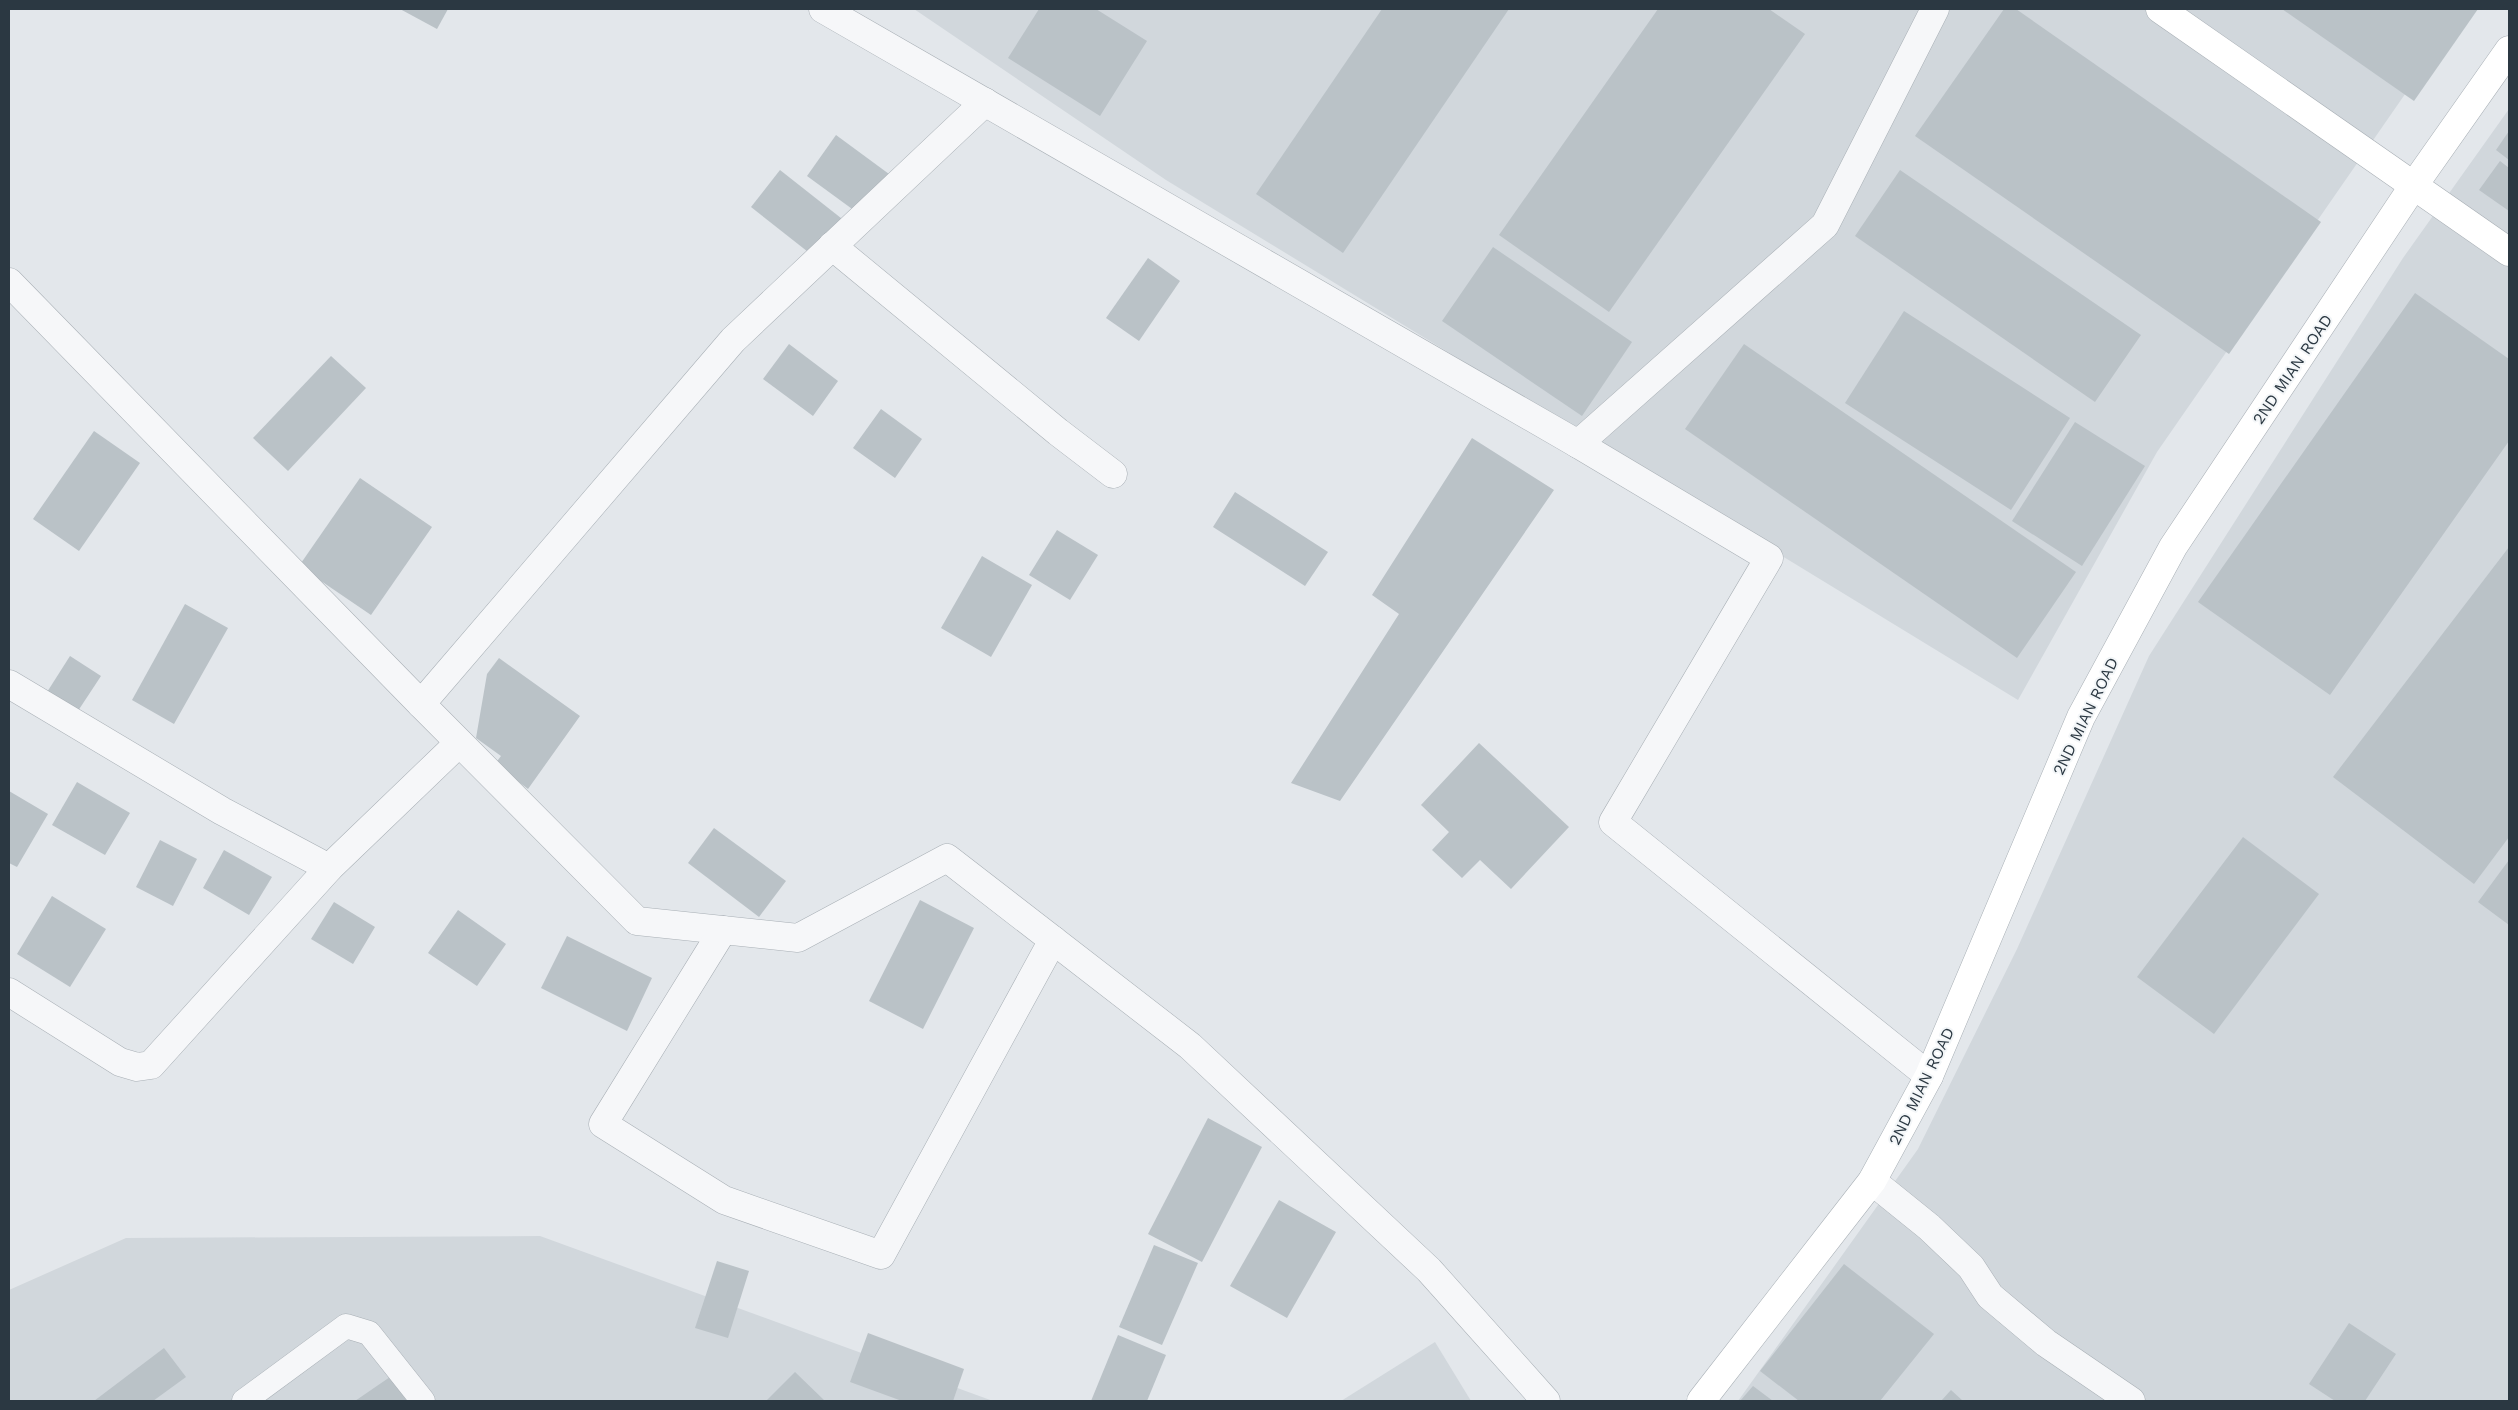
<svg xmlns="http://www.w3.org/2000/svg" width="2518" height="1410" font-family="'Work Sans',sans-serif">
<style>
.built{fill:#d1d7dc}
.building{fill:#bac2c7}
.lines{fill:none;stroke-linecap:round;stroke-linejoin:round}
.lane-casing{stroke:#a8afb5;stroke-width:25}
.street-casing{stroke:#a8afb5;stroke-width:29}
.secondary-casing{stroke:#a8afb5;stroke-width:29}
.lane{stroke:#f6f7f9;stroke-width:24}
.street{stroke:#f6f7f9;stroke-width:28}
.secondary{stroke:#fff;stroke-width:28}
.labels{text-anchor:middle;stroke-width:4;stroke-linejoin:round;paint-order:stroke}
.street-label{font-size:16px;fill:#2b3842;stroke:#f3f6f8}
</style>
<rect width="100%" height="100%" fill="#e3e7eb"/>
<!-- built -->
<g class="built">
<path d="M914,9H2464L2157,452L2018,700L1166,180Z"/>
<path d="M2509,109V1401H1738L1918,1149L2017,949L2149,656L2403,258Z"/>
<path d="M540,1236L993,1401H9V1290L126,1238Z"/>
<path d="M1435,1342L1471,1401H1341Z"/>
</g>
<!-- building -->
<g class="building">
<path d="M400,9H448L437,29Z"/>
<path d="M1039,9H1096L1147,41L1100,116L1008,58Z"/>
<path d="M1382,9H1509L1343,253L1256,194Z"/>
<path d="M1658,9H1769L1805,34L1609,312L1499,235Z"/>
<path d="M2004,9H2016L2321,222L2229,354L1915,136Z"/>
<path d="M2282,9H2478L2414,101Z"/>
<path d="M2509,131V160L2496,150Z"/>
<path d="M836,135L889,174L859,214L807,176Z"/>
<path d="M2500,161L2509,168V211L2479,190Z"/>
<path d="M780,170L846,222L817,259L751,207Z"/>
<path d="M1900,170L2141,335L2095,402L1855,236Z"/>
<path d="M1493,247L1632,342L1582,416L1442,321Z"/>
<path d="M1148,258L1180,281L1139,341L1106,318Z"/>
<path d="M2415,293L2509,359V441L2330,695L2198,602Z"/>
<path d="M1904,311L2070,418L2011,510L1845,403Z"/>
<path d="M789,344L838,381L813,416L763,379Z"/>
<path d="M1744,344L2076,572L2017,658L1685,429Z"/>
<path d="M331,356L366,388L288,471L253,438Z"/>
<path d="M881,409L922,439L895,478L853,448Z"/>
<path d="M2075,422L2145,466L2082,566L2012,521Z"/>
<path d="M94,431L140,463L79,551L33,519Z"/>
<path d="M1472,438L1554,490L1340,801L1291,783L1399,614L1372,595Z"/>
<path d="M360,478L432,527L371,615L299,566Z"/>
<path d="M1235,492L1328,552L1305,586L1213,527Z"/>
<path d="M1057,530L1098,555L1070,600L1029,575Z"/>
<path d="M2509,547V837L2474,884L2333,777Z"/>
<path d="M982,556L1032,585L991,657L941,628Z"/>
<path d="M185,604L228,628L174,724L132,700Z"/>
<path d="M70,656L101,676L72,720L42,700Z"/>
<path d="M499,658L580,716L528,789L495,764L501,756L476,738L487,674Z"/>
<path d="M1479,743L1569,827L1511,889L1480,860L1462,878L1432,850L1449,832L1421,805Z"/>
<path d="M77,782L130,813L105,855L52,825Z"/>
<path d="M9,791L48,814L17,867L9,863Z"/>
<path d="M714,828L786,881L759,917L688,863Z"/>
<path d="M2243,837L2319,894L2214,1034L2137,977Z"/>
<path d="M160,840L197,859L173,906L136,887Z"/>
<path d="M224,850L272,877L249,915L203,888Z"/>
<path d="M2509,860V925L2478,902Z"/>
<path d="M52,896L106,929L70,987L17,954Z"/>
<path d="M920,900L974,928L923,1029L869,1001Z"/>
<path d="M334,902L375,927L353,964L311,939Z"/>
<path d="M458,910L506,944L477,986L428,953Z"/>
<path d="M567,936L652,978L627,1031L541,988Z"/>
<path d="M1208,1118L1262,1147L1202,1262L1148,1234Z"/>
<path d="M1279,1200L1336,1232L1287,1318L1230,1286Z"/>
<path d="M1154,1245L1198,1263L1162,1345L1119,1327Z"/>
<path d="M717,1261L749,1271L728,1338L695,1328Z"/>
<path d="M1844,1264L1934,1334L1880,1401H1799L1760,1371Z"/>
<path d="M2349,1323L2396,1354L2365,1401H2335L2309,1384Z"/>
<path d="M868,1333L964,1369L953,1401H902L850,1382Z"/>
<path d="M1118,1335L1166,1355L1147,1401H1091Z"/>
<path d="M164,1348L186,1377L153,1401H94Z"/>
<path d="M795,1372L825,1401H766Z"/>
<path d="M390,1377L407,1401H355Z"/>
<path d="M1753,1386L1773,1401H1740Z"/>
<path d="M1951,1390L1963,1401H1941Z"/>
</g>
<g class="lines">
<defs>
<path id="lane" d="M244,1401L346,1326L369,1333L423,1401"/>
<g id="street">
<path d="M823,9L1578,444L1825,225L1935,9"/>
<path d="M832,246L1058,432L1113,474"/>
<path d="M9,282L421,704L637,921L798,938L947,858L1190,1046L1429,1270L1546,1401"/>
<path d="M1578,444L1769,558L1613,822L1929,1076"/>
<path d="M9,684L222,811L329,868L459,743"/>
<path d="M421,704L733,340L985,102"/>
<path d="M723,930L603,1124L724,1200L881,1255L1053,940"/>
<path d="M9,992L120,1062L137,1067L151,1065L329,868"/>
<path d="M1872,1181L1929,1227L1971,1267L1990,1296L2046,1343L2131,1401"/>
</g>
<g id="secondary">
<path d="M2160,9L2509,252"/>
<path d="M1701,1401L1872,1181L1929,1076L2081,717L2173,547L2414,185L2509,50"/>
</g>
</defs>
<!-- lane casing -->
<use href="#lane" class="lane-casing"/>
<!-- street casing -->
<use href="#street" class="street-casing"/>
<!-- secondary casing -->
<use href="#secondary" class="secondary-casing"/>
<!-- lane -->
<use href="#lane" class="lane"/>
<!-- street -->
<use href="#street" class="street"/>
<!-- secondary -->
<use href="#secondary" class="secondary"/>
</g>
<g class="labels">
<!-- street labels -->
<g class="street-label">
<text transform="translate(2292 369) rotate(-56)" y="6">2ND MIAN ROAD</text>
<text transform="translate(2085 716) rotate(-64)" y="6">2ND MIAN ROAD</text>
<text transform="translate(1921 1086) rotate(-64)" y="6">2ND MIAN ROAD</text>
</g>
</g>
<!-- border -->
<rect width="2518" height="1410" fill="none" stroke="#2b3842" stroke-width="20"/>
</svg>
